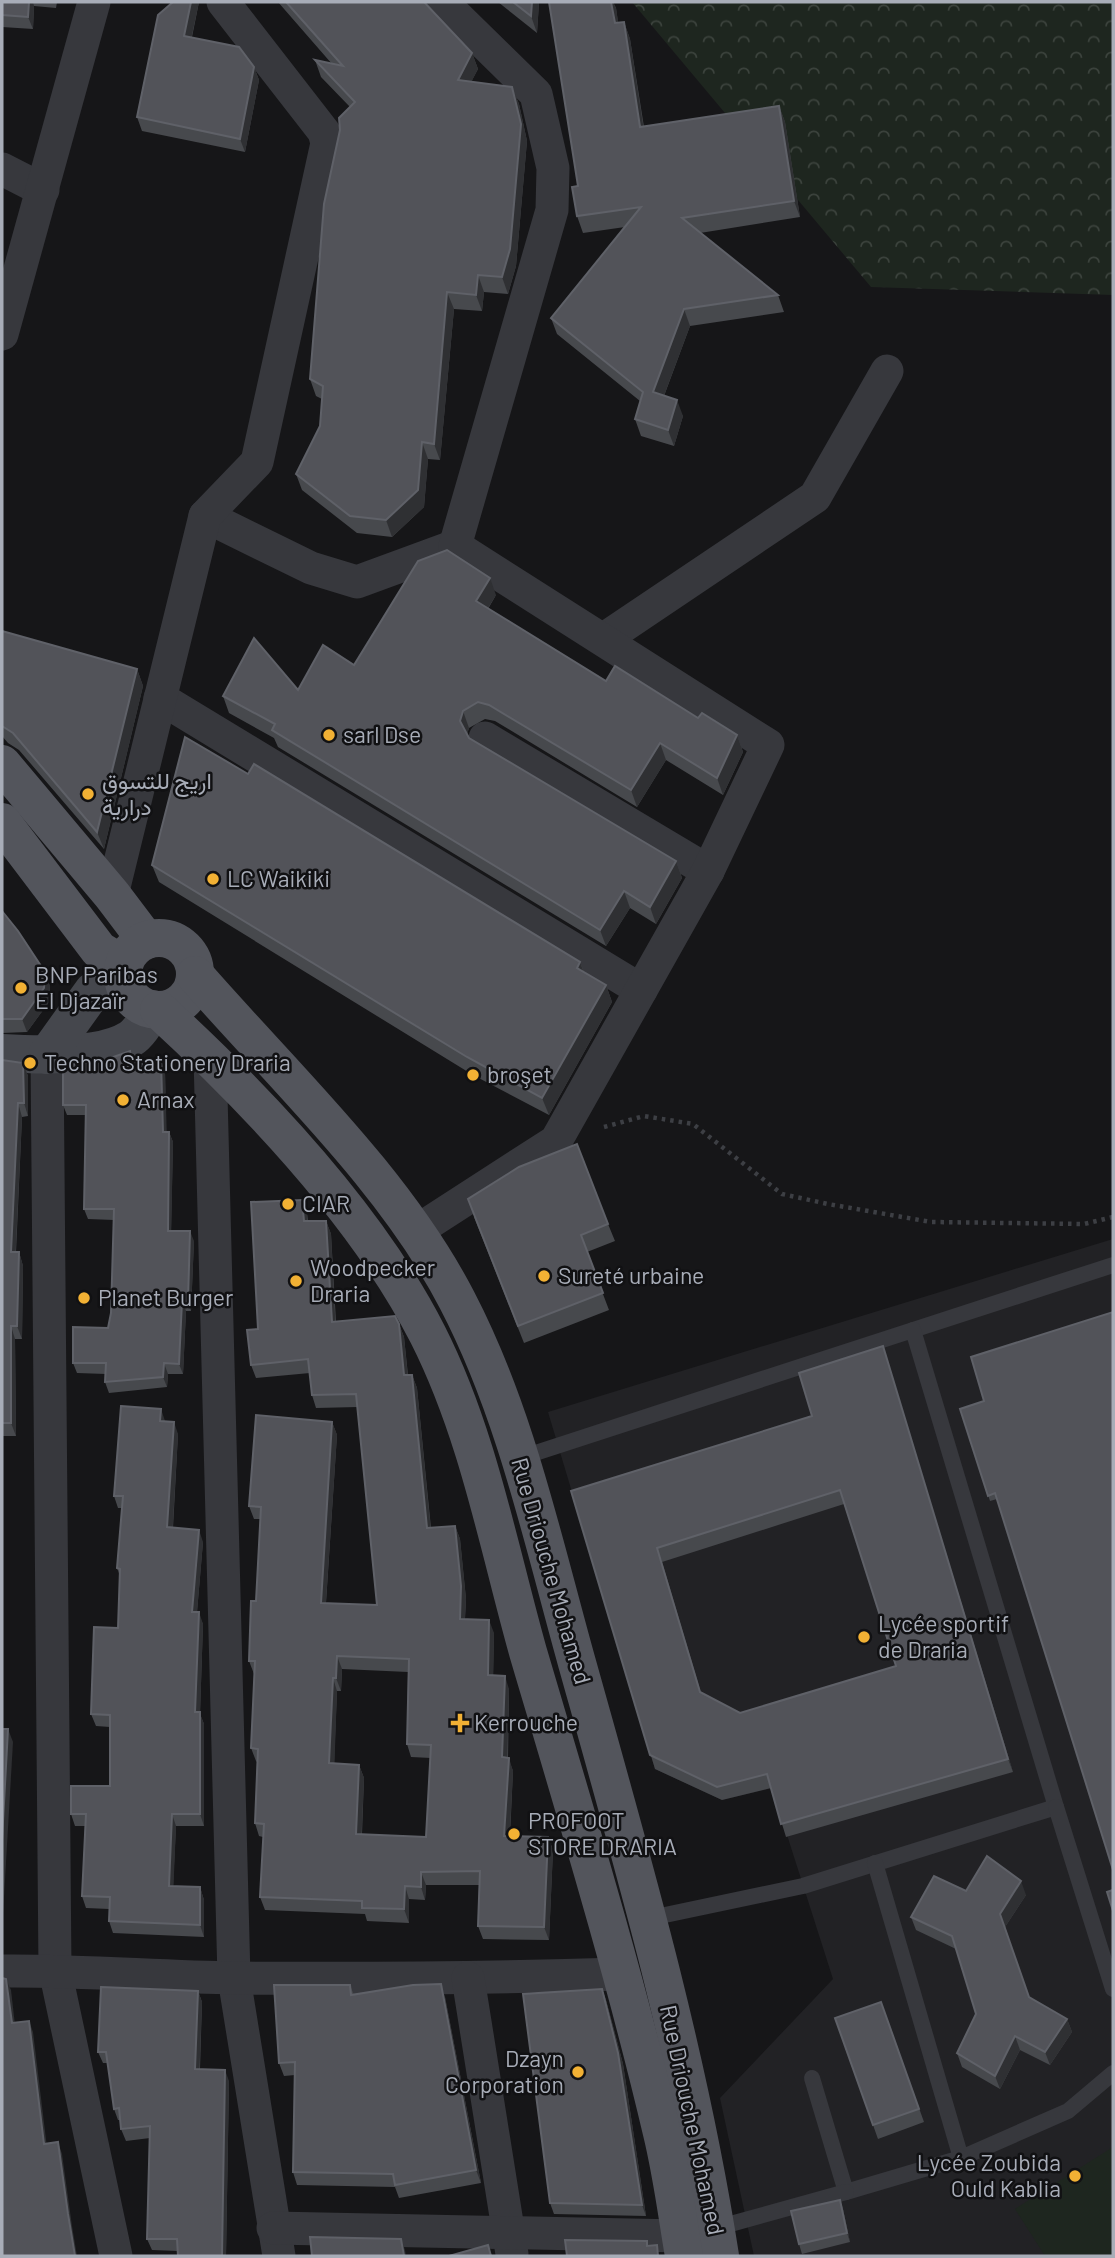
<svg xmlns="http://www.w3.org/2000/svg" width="1115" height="2258" font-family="Barlow,Vazirmatn,sans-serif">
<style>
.built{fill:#222225}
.forest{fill:url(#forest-crowns)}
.pitch{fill:#1e261f}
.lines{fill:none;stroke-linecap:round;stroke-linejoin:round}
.path{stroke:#3d3f44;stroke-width:4.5;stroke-dasharray:3.5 5;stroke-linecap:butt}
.service{stroke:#37383d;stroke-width:16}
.minor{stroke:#37383d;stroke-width:33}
.secondary{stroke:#45474d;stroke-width:38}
.primary{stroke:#53555c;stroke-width:38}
.wall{fill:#47494d;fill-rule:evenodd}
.shaded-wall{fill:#2f3033}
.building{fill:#525359;stroke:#5f6168;stroke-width:2;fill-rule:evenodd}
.poi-dot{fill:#f2b134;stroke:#111113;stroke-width:2.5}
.labels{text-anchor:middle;stroke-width:5;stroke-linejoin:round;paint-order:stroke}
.poi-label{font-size:23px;fill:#a8adb8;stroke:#111113;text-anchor:start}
.street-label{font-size:23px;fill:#a8adb8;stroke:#111113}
</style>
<defs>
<pattern id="forest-crowns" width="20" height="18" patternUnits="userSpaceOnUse" patternTransform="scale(1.75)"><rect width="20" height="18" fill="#1e261f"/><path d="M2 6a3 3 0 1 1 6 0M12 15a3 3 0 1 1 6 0" fill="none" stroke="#3c433d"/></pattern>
</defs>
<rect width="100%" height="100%" fill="#161618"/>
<!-- built -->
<path class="built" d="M1113,1239V2256H754L720,2098L833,1979L772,1788L722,1800L655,1769L548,1412Z"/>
<!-- forest -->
<path class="forest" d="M632,2H1113V295L871,287Z"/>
<!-- pitch -->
<path class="pitch" d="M1113,2147V2256H1045L1015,2209Z"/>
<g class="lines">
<!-- path -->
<path class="path" d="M604,1127L644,1116L693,1124L782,1194L828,1204L931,1222L1084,1224L1113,1217"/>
<!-- service -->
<g class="service">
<path d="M913,1330L1113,1265"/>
<path d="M520,1458L913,1330L1056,1807L803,1886L646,1919"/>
<path d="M1056,1807L1113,1989"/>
<path d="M875,1863L961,2158L1068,2111L1113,2073"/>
<path d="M812,2078L846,2192L961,2158"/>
<path d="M716,2228L846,2192"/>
</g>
<!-- minor -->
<g class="minor">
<path d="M2,169L43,190"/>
<path d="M2,334L94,2"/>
<path d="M205,516L311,568L357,582L455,546"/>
<path d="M604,639L815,497L887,371"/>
<path d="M160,698L641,990"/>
<path d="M485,738L708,871"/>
<path d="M112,895L205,516L257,462L327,143L324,132L223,2"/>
<path d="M47,1055L55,1970L116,2256"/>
<path d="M210,1057L234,1978L279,2256"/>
<path d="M415,1232L556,1141L708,871L768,745L455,546L552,210L553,168L536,94L442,2"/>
<path d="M2,1971C80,1970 158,1977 236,1978C364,1979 492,1978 620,1974"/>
<path d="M468,1978L512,2254"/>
<path d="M273,2228L681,2236"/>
</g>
<!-- secondary -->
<g class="secondary">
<path d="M2,1053C36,1055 100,1058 130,1039C140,1033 147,1019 153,1009"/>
<path d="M47,1055L93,991L123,973"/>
</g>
<!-- primary -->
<g class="primary">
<path d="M2,764L112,895L146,940"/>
<path d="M2,822L99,950L124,965"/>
<circle cx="159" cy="974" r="36"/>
<path d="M195,975C283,1076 395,1180 457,1300C516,1413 543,1542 577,1663C632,1859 689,2056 720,2256"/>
<path d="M159,1010C257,1100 367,1215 428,1335C478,1434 498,1545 528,1652C575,1811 624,1971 662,2133C672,2174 677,2215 684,2256"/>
</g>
</g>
<!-- wall -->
<g class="wall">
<path d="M2,2H57L56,8L34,6L33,29L2,27Z"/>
<path d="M199,2L192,37L254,67L259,80L245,152L142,131L137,117Z"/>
<path d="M278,2H424L472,53L478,69L471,82L512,87L519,104L527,141L516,266L508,294L484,292L482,311L454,309L440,460L428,459L424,507L392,537L357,533L302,490L296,474L320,426L322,399L316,396L310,379L350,107L321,77L315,60L332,64Z"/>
<path d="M498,2H539L537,33Z"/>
<path d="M611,2H613L616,8L618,23L624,22L630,39L644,127L779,106L785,122L800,217L700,233L778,295L784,312L690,326L664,396L683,416L674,446L641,436L635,419L640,401L557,334L551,318L625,227L583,233L577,216L578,186Z"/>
<path d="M496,595L488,609L606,681L698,718L737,735L743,752L723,795L666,760L637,807L495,721L485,719L469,728L467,734L469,738L676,861L682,878L656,924L630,908L606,946L278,747L274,738L229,713L223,696L298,690L354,665Z"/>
<path d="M2,631L137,669L143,686L104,849L19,750L8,743L2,736Z"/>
<path d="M248,774L580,962L584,972L606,985L612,1002L549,1115L473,1075L159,882L152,865Z"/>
<path d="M2,911L50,985L49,1002L27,1032L2,1033Z"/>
<path d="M130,1051L134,1061L165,1071L166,1132H169L173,1142L171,1231L194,1241L191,1311H186L183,1374H168L167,1387L109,1393L105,1382L106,1374L77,1373L73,1363L108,1328L111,1313L114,1220L88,1219L84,1209L86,1115H67L63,1105L102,1061Z"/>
<path d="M2,1060L23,1063L28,1076V1116L22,1117L16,1252H19L23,1266L22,1339H15L16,1436H2Z"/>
<path d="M307,1213L308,1221H326L331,1234L336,1322L399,1324L404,1337L408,1375H412L417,1388L431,1528L455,1526L460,1539L466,1599L465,1619L494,1633L493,1676L509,1689L508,1758L513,1771L510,1836L548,1837L553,1850L549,1940L483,1939L478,1926L479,1885H426L425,1900L409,1899V1923L367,1921L365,1914L265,1910L260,1897L263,1837L259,1836L255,1823L257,1762L256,1761L251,1748L254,1674L249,1661L256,1601L260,1519H254L249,1506L332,1422L337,1435L326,1603L377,1605L358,1407L316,1408L312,1395L310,1373L256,1378L251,1365L258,1329ZM342,1669L408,1672L407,1744L411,1757L431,1758L426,1837L362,1834L364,1778L359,1765L334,1764L337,1691H341Z"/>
<path d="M474,1217L608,1224L615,1241L587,1252L609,1310L524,1343Z"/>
<path d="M1113,1312L997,1499L990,1501L960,1409L984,1401Z"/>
<path d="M887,1360L1013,1772L786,1837L771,1788L722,1800L655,1769L571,1491L812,1416ZM844,1504L896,1666L740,1713L701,1693L662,1562Z"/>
<path d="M165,1422L178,1434L173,1528L203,1542L197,1612L203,1624L200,1714L204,1724V1826H176L173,1886L200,1887L204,1900V1937L113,1933L109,1921V1909L86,1908L82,1896L85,1826H75L71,1814L110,1786V1727L96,1726L91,1714L118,1628L120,1576L117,1568L122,1508H118L114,1496Z"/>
<path d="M966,1891L1026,1895L1005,1927L1029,1998L1067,2019L1072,2032L1050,2065L1020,2050L1000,2089L962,2067L957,2053L976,2014L956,1949L916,1930L911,1917Z"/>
<path d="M350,1985L354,1995L445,1997L481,2183L399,2198L395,2187L297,2185L293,2172L295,2075L284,2076L279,2063Z"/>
<path d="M602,1989L606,2000L623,2064L646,2216L554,2214L550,2203Z"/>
<path d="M198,1991L202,2002L200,2069L229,2081L226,2256H178V2251L152,2250L147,2239L150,2138L126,2141L121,2129L120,2120H118L114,2109L108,2063H103L98,2052Z"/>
<path d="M881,2002L924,2122L878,2139L835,2018Z"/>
<path d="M840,2200L843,2209L850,2242L802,2254L799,2244Z"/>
</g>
<!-- shaded-wall -->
<g class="shaded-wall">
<path d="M29,2H33L34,6L33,29L28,17Z"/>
<path d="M191,2H199L189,49L184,36Z"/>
<path d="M532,2H539L537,33L531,16Z"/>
<path d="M611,2H613L616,8L621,40L615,23Z"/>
<path d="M624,22L630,39L646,144L640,127Z"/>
<path d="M472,53L478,69L464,96L458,80Z"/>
<path d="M254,67L259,80L245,152L240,139Z"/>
<path d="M512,87L519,104L527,141L516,266L508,294L502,277Z"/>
<path d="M779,106L785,122L800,217L794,201Z"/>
<path d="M478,275L484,292L482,311L476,295Z"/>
<path d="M447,292L454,309L440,460L434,444Z"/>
<path d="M684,309L690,326L659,409L653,392Z"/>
<path d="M677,400L683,416L674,446L668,430Z"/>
<path d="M422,442L428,459L424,507L392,537L386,520Z"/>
<path d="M490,578L496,595L482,618L476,601Z"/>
<path d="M137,669L143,686L104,849L97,832Z"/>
<path d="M463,711L469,728L466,738L460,721Z"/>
<path d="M737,735L743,752L723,795L717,778Z"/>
<path d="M660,743L666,760L637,807L631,790Z"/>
<path d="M676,861L682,878L656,924L650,907Z"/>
<path d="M624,891L630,908L606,946L600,930Z"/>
<path d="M580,962L586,979L577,968Z"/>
<path d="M45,972L50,985L49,1002L27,1032L22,1019Z"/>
<path d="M606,985L612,1002L549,1115L542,1098Z"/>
<path d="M161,1060L165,1071L167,1142L163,1132Z"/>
<path d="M23,1063L28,1076V1116L24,1103Z"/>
<path d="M18,1103L22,1117L15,1265L11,1252Z"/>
<path d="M169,1132L173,1142L171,1241L168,1231Z"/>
<path d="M302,1200L307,1213L308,1235L304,1221Z"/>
<path d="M326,1221L331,1234L336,1336L332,1322Z"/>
<path d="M190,1231L194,1241L191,1311L188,1301Z"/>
<path d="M19,1252L23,1266L22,1339L17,1326Z"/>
<path d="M182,1301L186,1311L183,1374L179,1364Z"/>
<path d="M399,1324L404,1337L409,1388L404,1375Z"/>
<path d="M11,1326L15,1339L16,1436L11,1423Z"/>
<path d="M883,1346L887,1360L1013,1772L1008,1759Z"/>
<path d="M164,1363L168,1374L167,1387L163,1377Z"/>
<path d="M412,1375L417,1388L432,1542L427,1528Z"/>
<path d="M161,1409L165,1421V1433L160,1421Z"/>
<path d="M174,1422L178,1434L172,1539L167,1527Z"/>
<path d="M332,1422L337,1435L325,1616L321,1603Z"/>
<path d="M455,1526L460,1539L466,1599L464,1633L460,1619Z"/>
<path d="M199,1530L203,1542L196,1624L192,1612Z"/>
<path d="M657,1548L662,1562L705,1706L700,1692Z"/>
<path d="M199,1612L203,1624L200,1714L204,1724V1826L200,1814L195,1712Z"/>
<path d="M489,1620L494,1633L493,1689L488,1675Z"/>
<path d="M337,1656L342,1669L341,1691L336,1678Z"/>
<path d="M505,1676L509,1689L507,1771L502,1757Z"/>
<path d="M333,1678L337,1691L334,1777L329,1763Z"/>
<path d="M8,1729L13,1742L3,1914L2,1911V1840Z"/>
<path d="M509,1758L513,1771L509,1849L504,1836Z"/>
<path d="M359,1765L364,1778L361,1847L356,1834Z"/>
<path d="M172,1814L176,1826L173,1898L169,1886Z"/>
<path d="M548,1837L553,1850L549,1940L544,1927Z"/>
<path d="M421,1872L426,1885L425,1900L421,1887Z"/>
<path d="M1021,1881L1026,1895L1005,1927L1000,1914Z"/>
<path d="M405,1886L409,1899V1923L404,1909Z"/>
<path d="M200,1887L204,1900V1937L200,1925Z"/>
<path d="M6,1979L11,1990L16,2034L12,2023Z"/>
<path d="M441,1984L445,1997L481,2183L476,2170Z"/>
<path d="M602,1989L606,2000L623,2064L646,2216L642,2205Z"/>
<path d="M198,1991L202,2002L199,2081L195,2069Z"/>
<path d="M1067,2019L1072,2032L1050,2065L1045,2052Z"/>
<path d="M29,2021L33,2032L48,2156L44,2144Z"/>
<path d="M1015,2036L1020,2050L1000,2089L995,2076Z"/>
<path d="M225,2070L229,2081L226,2256H222Z"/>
<path d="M58,2142L62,2154L72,2226L77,2256H75L68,2214Z"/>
<path d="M840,2200L843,2209L850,2242L847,2233Z"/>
<path d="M401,2239L405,2250L406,2256H404Z"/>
</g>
<!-- building -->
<g class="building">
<path d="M2,2H29L28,17L2,15Z"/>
<path d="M173,2H191L184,36L239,47L254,67L240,139L137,117L158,15Z"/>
<path d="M286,2H424L472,53L458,80L512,87L521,124L510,249L502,277L478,275L476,295L447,292L434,444L422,442L418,490L386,520L350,516L296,474L320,426L323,386L310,379L324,204L340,130L339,118L355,102L315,60L343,66Z"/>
<path d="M513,2H532L531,16Z"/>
<path d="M549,2H611L615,23L624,22L640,127L779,106L794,201L682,218L778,295L684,309L653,392L677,400L668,430L635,419L643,392L551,318L641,207L577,216L572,187L578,186Z"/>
<path d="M447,550L490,578L476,601L606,681L615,666L698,718L702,713L737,735L717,778L660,743L631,790L489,705L478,702L463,711L460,721L469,738L676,861L650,907L624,891L600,930L272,730L275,724L223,696L254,638L298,690L323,645L354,665L418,561Z"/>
<path d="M2,631L137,669L97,832L13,733L2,726Z"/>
<path d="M185,737L248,774L254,764L580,962L577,968L606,985L542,1098L467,1057L152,865Z"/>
<path d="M2,911L18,931L45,972L44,988L22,1019H2Z"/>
<path d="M130,1051L131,1061L161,1060L163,1132H169L168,1231H190L188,1301H182L179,1364L164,1363L163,1377L105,1382L106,1363H73V1327L108,1328L111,1313L114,1209H84L86,1105H63V1066L102,1061Z"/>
<path d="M2,1060L23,1063L24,1103H18L11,1252H19L17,1326H11V1423H2Z"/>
<path d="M577,1144L608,1224L581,1235L603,1293L518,1326L468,1199L519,1167Z"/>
<path d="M302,1200L304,1221H326L332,1322L395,1316L399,1324L404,1375H412L427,1528L455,1526L461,1586L460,1619L489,1620L488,1675L505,1676L502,1757L509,1758L504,1836L548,1837L544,1927L478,1926L480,1871L421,1872V1887L405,1886L404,1909L362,1908V1901L260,1897L264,1824L255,1823L258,1749L251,1748L255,1661H249L251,1601H256L261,1507L249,1506L256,1415L332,1422L321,1603L377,1605L356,1394L312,1395L308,1359L251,1365L247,1330L258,1329L251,1202ZM337,1656L409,1659L407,1744L431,1745L426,1837L356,1834L359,1765L329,1763L333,1678H336Z"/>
<path d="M1113,1312V1870L995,1493L988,1496L960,1409L984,1401L971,1357Z"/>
<path d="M883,1346L1008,1759L781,1824L767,1774L717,1787L650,1755L571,1491L812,1416L799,1373ZM840,1490L896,1666L740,1713L700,1692L657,1548Z"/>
<path d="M121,1406L161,1409L160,1421L174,1422L167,1527L199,1530L192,1612H199L195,1712H200V1814H172L169,1886L200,1887V1925L109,1921L110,1897L82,1896L86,1814H71V1786H110V1715L91,1714L94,1627L118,1628L120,1569L117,1568L123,1496H114Z"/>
<path d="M2,1729H8L2,1840Z"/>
<path d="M987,1856L1021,1881L1000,1914L1029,1997L1067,2019L1045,2052L1015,2036L995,2076L957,2053L976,2014L952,1936L911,1917L934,1876L966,1891Z"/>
<path d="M1113,1890V1911L1107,1892Z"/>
<path d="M2,1978L6,1979L12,2023L29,2021L44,2144L58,2142L68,2214L75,2256H2Z"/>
<path d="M441,1984L476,2170L395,2185L393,2174L293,2172L295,2062L279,2063L274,1985H350L351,1995L413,1985Z"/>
<path d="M101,1987L198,1991L195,2069L225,2070L222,2256H178L177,2239H147L150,2126L121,2129L119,2108L114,2109L106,2052H98Z"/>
<path d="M602,1989L618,2053L642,2205L550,2203L523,1994Z"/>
<path d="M881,2002L919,2109L873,2125L835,2018Z"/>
<path d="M840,2200L847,2233L799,2244L791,2211Z"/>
<path d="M310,2237L401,2239L404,2256H312Z"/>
<path d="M565,2240L647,2241V2246L657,2245L658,2256H567Z"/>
<path d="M488,2245L491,2256H449Z"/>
</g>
<!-- markers -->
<g class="poi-dot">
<circle cx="329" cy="735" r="7"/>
<circle cx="88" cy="794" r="7"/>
<circle cx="213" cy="879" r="7"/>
<circle cx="21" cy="988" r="7"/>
<circle cx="30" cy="1063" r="7"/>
<circle cx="473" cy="1075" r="7"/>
<circle cx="123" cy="1100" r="7"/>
<circle cx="288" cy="1204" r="7"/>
<circle cx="544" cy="1276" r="7"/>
<circle cx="296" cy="1281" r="7"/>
<circle cx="84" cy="1298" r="7"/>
<circle cx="864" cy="1637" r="7"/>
<path d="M456.5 1712.5h7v7h7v7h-7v7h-7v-7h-7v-7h7z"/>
<circle cx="514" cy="1834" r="7"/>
<circle cx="578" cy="2072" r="7"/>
<circle cx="1075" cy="2176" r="7"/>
</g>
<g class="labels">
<!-- poi labels -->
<g class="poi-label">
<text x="343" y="743">sarl Dse</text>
<text x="102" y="789">اريج للتسوق<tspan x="102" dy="26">درارية</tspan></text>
<text x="227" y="887">LC Waikiki</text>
<text x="35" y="983">BNP Paribas<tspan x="35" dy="26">El Djazaïr</tspan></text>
<text x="44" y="1071">Techno Stationery Draria</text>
<text x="487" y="1083">broşet</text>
<text x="137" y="1108">Arnax</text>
<text x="302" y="1212">CIAR</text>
<text x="310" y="1276">Woodpecker<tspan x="310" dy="26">Draria</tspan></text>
<text x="558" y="1284">Sureté urbaine</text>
<text x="98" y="1306">Planet Burger</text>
<text x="878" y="1632">Lycée sportif<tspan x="878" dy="26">de Draria</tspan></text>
<text x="474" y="1731">Kerrouche</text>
<text x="528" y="1829">PROFOOT<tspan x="528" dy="26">STORE DRARIA</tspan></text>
<text x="564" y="2067" text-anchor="end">Dzayn<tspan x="564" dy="26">Corporation</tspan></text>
<text x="1061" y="2171" text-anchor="end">Lycée Zoubida<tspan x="1061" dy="26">Ould Kablia</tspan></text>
</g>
<!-- street labels -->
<g class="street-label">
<text transform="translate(551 1571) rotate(74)" y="8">Rue Driouche Mohamed</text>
<text transform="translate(692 2120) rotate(78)" y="8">Rue Driouche Mohamed</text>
</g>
</g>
<!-- border -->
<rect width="1115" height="2258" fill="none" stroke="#a8adb8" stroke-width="7"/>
</svg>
